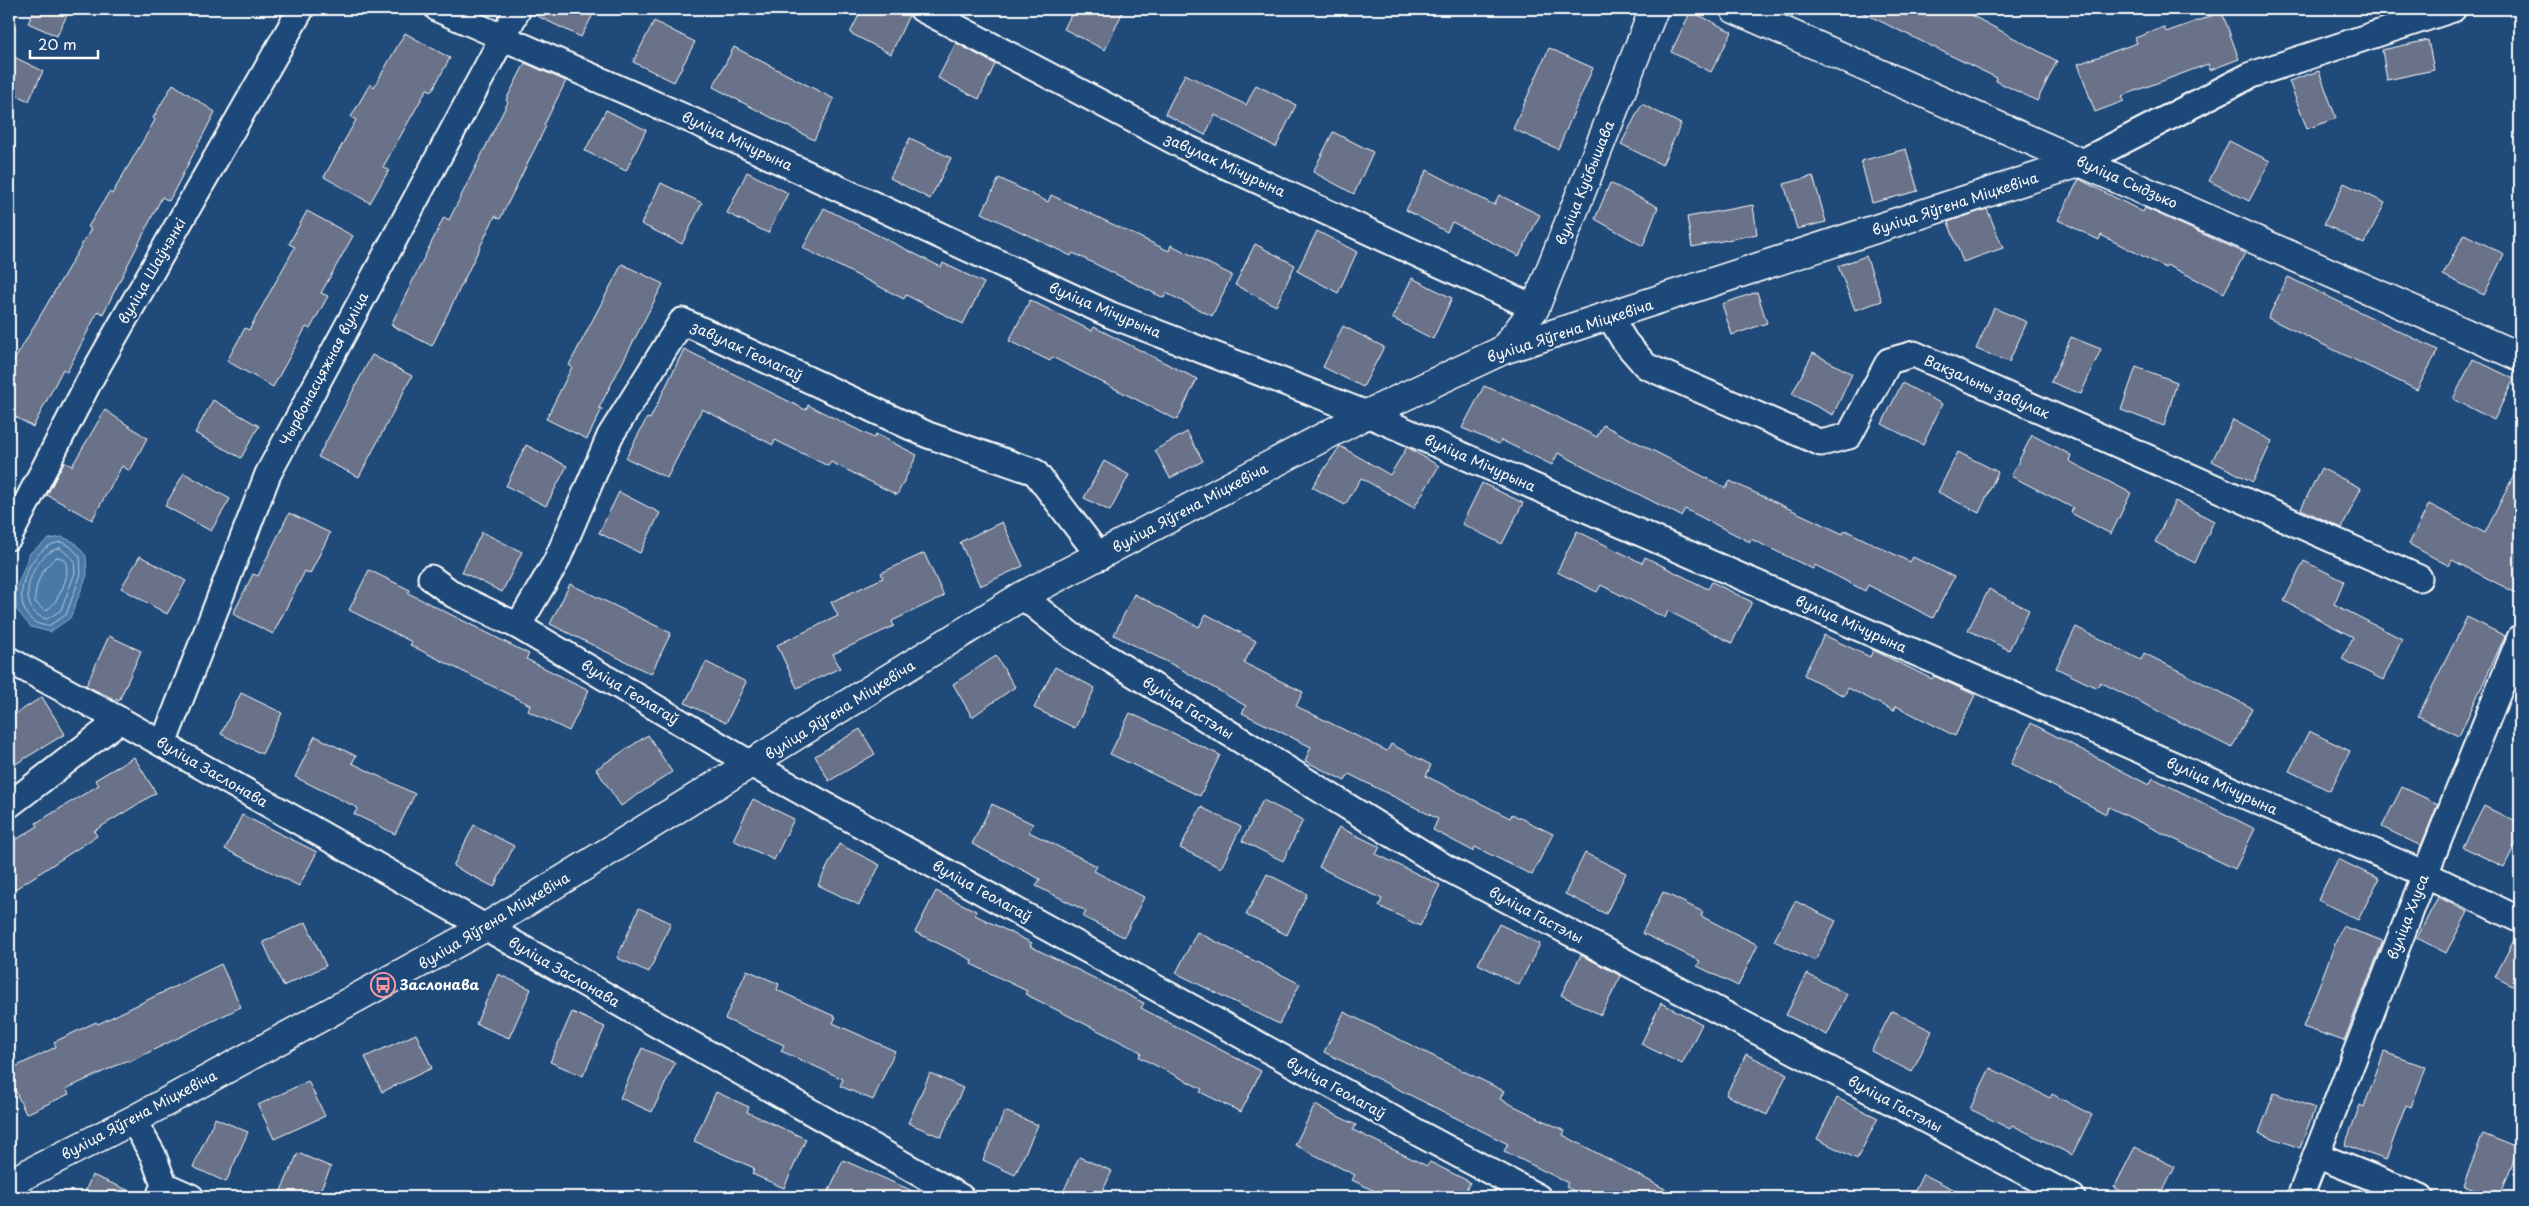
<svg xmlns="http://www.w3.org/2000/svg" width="2529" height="1206" font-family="'Playpen Sans',sans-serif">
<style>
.water{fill:#4a79a6;stroke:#92afca}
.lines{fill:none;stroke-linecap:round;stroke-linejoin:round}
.shore{stroke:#b7c9db;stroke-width:1}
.building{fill:#697289;stroke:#fff}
.street-casing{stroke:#fff;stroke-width:29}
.secondary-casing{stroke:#fff;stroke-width:31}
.street{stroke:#1f4a7a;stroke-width:25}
.secondary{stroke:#1f4a7a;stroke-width:28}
.labels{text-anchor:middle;stroke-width:5;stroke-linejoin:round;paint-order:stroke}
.street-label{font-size:14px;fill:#fff;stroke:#1f4a7a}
.poi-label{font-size:14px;font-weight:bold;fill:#fff;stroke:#1f4a7a;text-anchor:start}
</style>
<rect width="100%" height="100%" fill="#1f4a7a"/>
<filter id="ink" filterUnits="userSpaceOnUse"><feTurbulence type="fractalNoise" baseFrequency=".02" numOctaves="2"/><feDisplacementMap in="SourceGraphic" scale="10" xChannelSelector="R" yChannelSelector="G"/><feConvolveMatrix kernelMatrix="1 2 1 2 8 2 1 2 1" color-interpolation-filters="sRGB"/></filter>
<g filter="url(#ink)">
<!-- water -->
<path class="water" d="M62,537L74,542L86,556L87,575L70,618L50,632L31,627L16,609V589L30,553L49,539Z"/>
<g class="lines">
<!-- shore -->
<g class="shore">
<path d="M62,542L71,547L80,557L81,574L66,615L48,626C43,625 36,624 33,621C7,600 30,544 62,542Z"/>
<path d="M60,548L74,560L75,573L61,610L47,619C11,610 32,552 60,548Z"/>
<path d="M57,557C80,559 58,606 45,611L35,602C34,585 43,566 57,557Z"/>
</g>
</g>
<!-- building -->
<g class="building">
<path d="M35,9H70L57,36L28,23Z"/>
<path d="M532,9H596L581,37L531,13Z"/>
<path d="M862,9H908L909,15L891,54L850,33Z"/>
<path d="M1074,9H1124L1105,50L1064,29Z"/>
<path d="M1855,9H1960L2057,61L2037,101L1996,81L1997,78Z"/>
<path d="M1691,11L1732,32L1711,72L1671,52Z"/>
<path d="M2222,12L2239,59L2210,70L2208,64L2122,96L2124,101L2095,112L2078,64L2137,43L2135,38L2164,27L2166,32Z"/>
<path d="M654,21L695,42L674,82L633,62Z"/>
<path d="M405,33L450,58L432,91L427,89L383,167L389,170L370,203L324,177L356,120L351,117L370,84L374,87Z"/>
<path d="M2428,40L2434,70L2387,80L2382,50Z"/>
<path d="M956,43L995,64L979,99L938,78Z"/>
<path d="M734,47L834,99L814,140L713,87Z"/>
<path d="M1549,48L1593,68L1558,149L1513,129Z"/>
<path d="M14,57L43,71L29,101L9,92V68Z"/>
<path d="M525,63L566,81L544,125L546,126L500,219L495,216L432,346L391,325L444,217L449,220L508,102L506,100Z"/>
<path d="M2319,71L2336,118L2307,129L2289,81Z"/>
<path d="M1185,74L1246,105L1256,85L1296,105L1276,147L1215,115L1205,135L1165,114Z"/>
<path d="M173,84L215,112L169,201L162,197L103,314L98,311L67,372L63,369L33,427L9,413V369L91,229L88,227L109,192L112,194L155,120L153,118Z"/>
<path d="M1642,104L1681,124L1662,165L1621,144Z"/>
<path d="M606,110L646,130L626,171L585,151Z"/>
<path d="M1333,132L1373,152L1354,194L1313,172Z"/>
<path d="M910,138L951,158L930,199L890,178Z"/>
<path d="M2229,141L2270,161L2249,201L2209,181Z"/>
<path d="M1906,149L1918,191L1872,203L1861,161Z"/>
<path d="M1427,170L1494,205L1499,195L1540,215L1519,256L1452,222L1447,232L1406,210Z"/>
<path d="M747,172L788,193L768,233L727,213Z"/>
<path d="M1813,176L1826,222L1797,229L1784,184Z"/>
<path d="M999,178L1048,202L1051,195L1169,251L1171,245L1232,275L1212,316L1166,293L1164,298L1073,253L1071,256L982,213Z"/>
<path d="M2079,179L2143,212L2145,208L2245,253L2224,293L2167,265L2166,268L2101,235L2099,240L2058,220Z"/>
<path d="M661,183L702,203L682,244L641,224Z"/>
<path d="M1610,183L1658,207L1643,246L1595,219Z"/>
<path d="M2344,183L2385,203L2364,244L2324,224Z"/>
<path d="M1753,205L1757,234L1692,247L1687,217Z"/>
<path d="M824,208L941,267L943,263L984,283L963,324L906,295L904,299L803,248Z"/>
<path d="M1987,209L2003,248L1963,262L1948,222Z"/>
<path d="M307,211L353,236L321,293L328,296L310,329L306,327L273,387L227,361L245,328L249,330L295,247L289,244Z"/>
<path d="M1317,231L1357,252L1338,293L1297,271Z"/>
<path d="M2464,234L2504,254L2484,295L2443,275Z"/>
<path d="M1255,244L1295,265L1276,306L1235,285Z"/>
<path d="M1866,256L1882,301L1855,310L1838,266Z"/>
<path d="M622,264L663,284L599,408L602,409L587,439L546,419L572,367L569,365Z"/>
<path d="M2288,277L2438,350L2417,390L2268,318Z"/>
<path d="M1412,278L1452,298L1433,339L1392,318Z"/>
<path d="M1757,292L1767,323L1732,335L1722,304Z"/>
<path d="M1030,300L1092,331L1094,327L1197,379L1177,420L1052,357L1050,361L1009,341Z"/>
<path d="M1994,308L2027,322L2009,362L1976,349Z"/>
<path d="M1343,326L1384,347L1363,387L1323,367Z"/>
<path d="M2071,337L2101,349L2081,394L2051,382Z"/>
<path d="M684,349L806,410L808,405L874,438L876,434L917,455L897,495L831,462L828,466L775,440L773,445L702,409L667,478L626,458L647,418L650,419Z"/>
<path d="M1813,353L1852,374L1833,415L1792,394Z"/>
<path d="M372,355L412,376L359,477L318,457Z"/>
<path d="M2473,359L2514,379L2494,420L2453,399Z"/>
<path d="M2136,367L2177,382L2164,426L2121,410Z"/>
<path d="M1902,383L1942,404L1923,445L1882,424Z"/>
<path d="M1484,386L1537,407L1597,437L1603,425L1726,488L1730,481L1843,534L1845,530L1910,562L1913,557L1954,577L1933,618L1868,585L1865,591L1815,565L1813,569L1751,539L1750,542L1685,509L1681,516L1558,453L1552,465L1501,440L1499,444L1462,428Z"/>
<path d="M213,400L259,426L241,458L195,433Z"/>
<path d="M105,410L147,438L130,471L122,466L92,520L47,495L64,462L72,466Z"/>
<path d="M2233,420L2272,441L2253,482L2212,461Z"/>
<path d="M1187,432L1203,461L1170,478L1155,450Z"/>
<path d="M2032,435L2071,455L2069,461L2131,493L2111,534L2071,513L2073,508L2011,476Z"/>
<path d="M526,445L567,466L546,506L506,486Z"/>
<path d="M1340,446L1390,475L1407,447L1439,466L1414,508L1361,478L1345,505L1312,487Z"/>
<path d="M1958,452L1998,472L1979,513L1938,492Z"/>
<path d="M1104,461L1129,475L1110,511L1084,498Z"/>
<path d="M2520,463V580L2514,592L2452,560L2449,566L2409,544L2429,504L2485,533Z"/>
<path d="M2321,468L2361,488L2342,528L2301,509Z"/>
<path d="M184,473L230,499L211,531L165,506Z"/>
<path d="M1482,483L1523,503L1502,544L1462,524Z"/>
<path d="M619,492L660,513L640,553L599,533Z"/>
<path d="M2175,501L2214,521L2195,563L2155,542Z"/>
<path d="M289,513L330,533L310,574L305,571L273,634L233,614L253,574L258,576Z"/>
<path d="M1002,522L1023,566L980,586L960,542Z"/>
<path d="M1577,531L1642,563L1645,557L1708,589L1712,582L1752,602L1732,643L1668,611L1665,618L1601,585L1597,592L1557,572Z"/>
<path d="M482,532L522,552L502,592L462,572Z"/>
<path d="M924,553L944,596L892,621L894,626L833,654L840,668L797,688L777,645L838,616L831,602L883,578L881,573Z"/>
<path d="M140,556L186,581L167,614L121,588Z"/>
<path d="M2304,561L2344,581L2334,604L2402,639L2383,680L2342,659L2353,637L2284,601Z"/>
<path d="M369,570L410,590L408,593L529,654L526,659L589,690L569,731L528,711L530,705L410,645L412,642L349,610Z"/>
<path d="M570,584L671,633L651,674L550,624Z"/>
<path d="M1989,589L2029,610L2009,650L1968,630Z"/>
<path d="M1134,594L1199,627L1206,614L1256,641L1244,663L1303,692L1296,706L1387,751L1391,744L1431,765L1426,776L1510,818L1512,814L1553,834L1532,875L1475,847L1473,851L1433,830L1438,819L1349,774L1345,781L1305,761L1311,747L1242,713L1246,706L1177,667L1114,635Z"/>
<path d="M2467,617L2505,636L2459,736L2418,716Z"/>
<path d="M2076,627L2141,660L2144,653L2252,708L2232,748L2100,682L2097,688L2056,668Z"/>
<path d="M1824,635L1870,657L1873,650L1932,679L1934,676L1975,695L1955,736L1896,706L1894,711L1848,688L1844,696L1804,675Z"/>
<path d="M109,636L141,651L119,701L86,686Z"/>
<path d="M996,656L1015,687L972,717L953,684Z"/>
<path d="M706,662L746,682L726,723L685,703Z"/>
<path d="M1055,667L1095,688L1075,728L1034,708Z"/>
<path d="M241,693L282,713L262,754L221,734Z"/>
<path d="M42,697L65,734L9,768V718Z"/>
<path d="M1130,713L1220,755L1200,796L1110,754Z"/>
<path d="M2031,723L2149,785L2153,778L2255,829L2235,869L2109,807L2106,814L2011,764Z"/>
<path d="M860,729L875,754L829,781L815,756Z"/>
<path d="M2309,731L2350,751L2330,791L2289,771Z"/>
<path d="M648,735L672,772L621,806L596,769Z"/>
<path d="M315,736L356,756L352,763L415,794L395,834L354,814L358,808L295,777Z"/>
<path d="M134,757L156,793L94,831L97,836L9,893V844L38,826L36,823L99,785L95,780Z"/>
<path d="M2402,787L2438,804L2421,846L2382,827Z"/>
<path d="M753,799L794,819L774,860L733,840Z"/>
<path d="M1263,800L1303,820L1283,861L1242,841Z"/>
<path d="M992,804L1033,824L1029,832L1097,866L1094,871L1144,897L1124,937L1083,917L1086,911L1036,886L1040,879L972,844Z"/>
<path d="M2484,806L2520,824V835L2504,867L2463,847Z"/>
<path d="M1201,807L1241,827L1221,868L1180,848Z"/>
<path d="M242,815L317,852L299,886L225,849Z"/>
<path d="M474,825L514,846L494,887L453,866Z"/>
<path d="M1339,827L1380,847L1376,854L1440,885L1420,926L1379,906L1382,899L1319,867Z"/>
<path d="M839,844L880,865L859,905L818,885Z"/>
<path d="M1585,853L1626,873L1606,914L1565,894Z"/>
<path d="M2338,859L2379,879L2358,920L2318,900Z"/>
<path d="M1267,874L1307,894L1287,935L1246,915Z"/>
<path d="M936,891L976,911L975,915L1032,943L1030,946L1144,1003L1141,1008L1261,1071L1241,1112L1200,1092L1202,1089L1139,1057L1141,1052L1025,994L1027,991L971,964L972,960L915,932Z"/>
<path d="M1663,892L1703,912L1701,916L1758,945L1738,986L1697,966L1700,961L1642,933Z"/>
<path d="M2438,897L2468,912L2446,953L2417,938Z"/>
<path d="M1795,901L1836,921L1815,961L1774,941Z"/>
<path d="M639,908L671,923L649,972L617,958Z"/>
<path d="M306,922L326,966L283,986L263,942Z"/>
<path d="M1499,924L1540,944L1519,985L1478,964Z"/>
<path d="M2342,926L2383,941L2344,1041L2303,1027Z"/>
<path d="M1197,932L1300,984L1279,1024L1176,973Z"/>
<path d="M2517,934H2520V990L2495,977Z"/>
<path d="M1581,955L1621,976L1601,1015L1561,995Z"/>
<path d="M221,964L241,1007L129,1062L128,1060L66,1089L69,1094L26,1114L9,1077V1070L56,1047L54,1042L96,1022L98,1024Z"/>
<path d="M747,970L779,984L777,990L836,1017L833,1023L895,1051L873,1100L840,1086L843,1079L781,1051L784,1045L725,1019Z"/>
<path d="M498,974L531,989L509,1038L476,1024Z"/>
<path d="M1807,974L1847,994L1827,1035L1786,1015Z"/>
<path d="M1661,1003L1702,1024L1682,1064L1641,1044Z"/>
<path d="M1892,1011L1932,1031L1912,1072L1871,1051Z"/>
<path d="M572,1012L605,1027L583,1076L550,1062Z"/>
<path d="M1344,1012L1504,1091L1500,1099L1565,1131L1563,1135L1680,1197H1586L1566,1187L1568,1183L1504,1151L1508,1144L1324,1052Z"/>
<path d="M416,1034L432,1068L382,1092L365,1057Z"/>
<path d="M642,1048L675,1063L652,1112L620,1098Z"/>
<path d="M2384,1052L2426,1067L2411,1107L2406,1105L2386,1160L2345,1145L2360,1105L2364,1107Z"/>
<path d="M1746,1054L1787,1074L1767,1115L1726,1095Z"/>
<path d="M1990,1068L2050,1098L2052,1094L2092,1115L2072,1155L2012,1125L2010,1129L1970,1109Z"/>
<path d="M930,1073L963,1088L941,1137L908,1123Z"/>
<path d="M308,1081L325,1116L274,1139L258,1105Z"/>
<path d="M716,1092L749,1107L747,1112L806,1139L784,1188L752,1174L754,1168L694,1141Z"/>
<path d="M2274,1093L2315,1108L2300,1148L2259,1133Z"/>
<path d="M1837,1098L1878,1118L1857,1159L1817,1139Z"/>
<path d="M1315,1105L1356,1125L1353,1130L1427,1166L1430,1162L1470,1182L1463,1197H1387L1352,1180L1355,1175L1295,1145Z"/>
<path d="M1005,1111L1038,1125L1015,1175L983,1160Z"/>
<path d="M215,1118L248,1132L226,1182L193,1167Z"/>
<path d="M2483,1134L2518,1148L2500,1197H2494L2463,1186Z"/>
<path d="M2135,1147L2175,1167L2160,1197H2133L2114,1188Z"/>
<path d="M298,1153L331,1167L317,1197H278Z"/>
<path d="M1079,1157L1112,1171L1100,1197H1061Z"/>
<path d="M843,1160L926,1197H826Z"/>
<path d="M1923,1174L1969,1197H1912Z"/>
<path d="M92,1175L144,1197H83Z"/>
</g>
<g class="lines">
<defs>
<g id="street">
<path d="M438,9L700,124L1111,315L1367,414L2425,874L2520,920"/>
<path d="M922,9L1185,147L1535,308"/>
<path d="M2082,162L2251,75L2453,9"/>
<path d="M1610,317L1625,342L1646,366L1821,443L1849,436L1889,361L1914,354L2419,578"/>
<path d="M9,537L92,376L301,9"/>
<path d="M431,578L454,595L518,626L751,764L1422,1135L1538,1197"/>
<path d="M1022,596L1071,635L1445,867L2072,1197"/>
<path d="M518,626L556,562L610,436L682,321L928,435L1035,472L1100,557"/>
<path d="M9,660L120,720L961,1197"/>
<path d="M163,744L268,474L518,9"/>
<path d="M9,805L120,720"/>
<path d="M133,1120L153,1155L164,1185L159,1197"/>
<path d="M2316,1155L2421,1197"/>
<path d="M164,1185L191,1197"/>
<path d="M2300,1197L2425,874L2520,638"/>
</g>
<g id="secondary">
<path d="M1734,9L2520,357"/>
<path d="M1503,350L1535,308L1654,9"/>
<path d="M9,1183L133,1120L486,927L1022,596L1367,414L1503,350L2082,162"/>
</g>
</defs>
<!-- street casing -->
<use href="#street" class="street-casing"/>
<!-- secondary casing -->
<use href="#secondary" class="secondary-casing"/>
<!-- street -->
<use href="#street" class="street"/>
<!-- secondary -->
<use href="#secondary" class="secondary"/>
</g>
</g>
<!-- icons -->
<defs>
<symbol id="bus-ring" viewBox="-11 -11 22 22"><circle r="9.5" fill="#1f4a7a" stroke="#ff9aa2" stroke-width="1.5"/><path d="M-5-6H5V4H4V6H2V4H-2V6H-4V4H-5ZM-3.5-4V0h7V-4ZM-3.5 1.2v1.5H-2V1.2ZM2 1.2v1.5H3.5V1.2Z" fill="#ff9aa2"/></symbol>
</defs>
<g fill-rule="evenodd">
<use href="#bus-ring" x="369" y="971" width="28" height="28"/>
</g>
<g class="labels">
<!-- street labels -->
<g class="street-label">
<text transform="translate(737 141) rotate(25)" y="5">вуліца Мічурына</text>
<text transform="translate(1225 165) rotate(25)" y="5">завулак Мічурына</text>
<text transform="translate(2127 182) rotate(24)" y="5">вуліца Сыдзько</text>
<text transform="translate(1585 183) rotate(-68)" y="5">вуліца Куйбышава</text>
<text transform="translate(1955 204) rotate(-18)" y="5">вуліца Яўгена Міцкевіча</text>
<text transform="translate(152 271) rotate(-60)" y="5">вуліца Шаўчэнкі</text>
<text transform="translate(1105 310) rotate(23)" y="5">вуліца Мічурына</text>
<text transform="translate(1570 331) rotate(-18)" y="5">вуліца Яўгена Міцкевіча</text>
<text transform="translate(747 351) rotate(25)" y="5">завулак Геолагаў</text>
<text transform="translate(324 369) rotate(-62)" y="5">Чырвонасцяжная вуліца</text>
<text transform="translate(1987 387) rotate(24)" y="5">Вакзальны завулак</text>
<text transform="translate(1480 463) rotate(24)" y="5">вуліца Мічурына</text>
<text transform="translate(1190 508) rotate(-28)" y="5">вуліца Яўгена Міцкевіча</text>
<text transform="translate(1851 624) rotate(24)" y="5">вуліца Мічурына</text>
<text transform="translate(630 692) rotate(31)" y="5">вуліца Геолагаў</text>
<text transform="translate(1188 708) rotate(32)" y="5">вуліца Гастэлы</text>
<text transform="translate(840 710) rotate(-32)" y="5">вуліца Яўгена Міцкевіча</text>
<text transform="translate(212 772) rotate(30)" y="5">вуліца Заслонава</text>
<text transform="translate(2222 786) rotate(24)" y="5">вуліца Мічурына</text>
<text transform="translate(982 891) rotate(29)" y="5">вуліца Геолагаў</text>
<text transform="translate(1536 915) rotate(28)" y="5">вуліца Гастэлы</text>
<text transform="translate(2408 917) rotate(-69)" y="5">вуліца Хлуса</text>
<text transform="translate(494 921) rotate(-31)" y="5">вуліца Яўгена Міцкевіча</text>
<text transform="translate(564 972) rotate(30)" y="5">вуліца Заслонава</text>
<text transform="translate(1336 1088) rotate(29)" y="5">вуліца Геолагаў</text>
<text transform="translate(1895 1104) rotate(28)" y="5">вуліца Гастэлы</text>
<text transform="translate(139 1115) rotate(-28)" y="5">вуліца Яўгена Міцкевіча</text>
</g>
<!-- poi labels -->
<g class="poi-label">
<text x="400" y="990">Заслонава</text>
</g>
</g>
<!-- margin -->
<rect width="2529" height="1206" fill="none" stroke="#1f4a7a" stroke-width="30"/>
<rect x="15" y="15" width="2499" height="1176" fill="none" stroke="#fff" stroke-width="2" filter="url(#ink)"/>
<!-- scale -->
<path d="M30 50v8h68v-8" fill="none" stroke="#ffffff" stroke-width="2.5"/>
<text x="38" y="50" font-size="15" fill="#ffffff" stroke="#1f4a7a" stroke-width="4" paint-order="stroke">20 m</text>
</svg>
